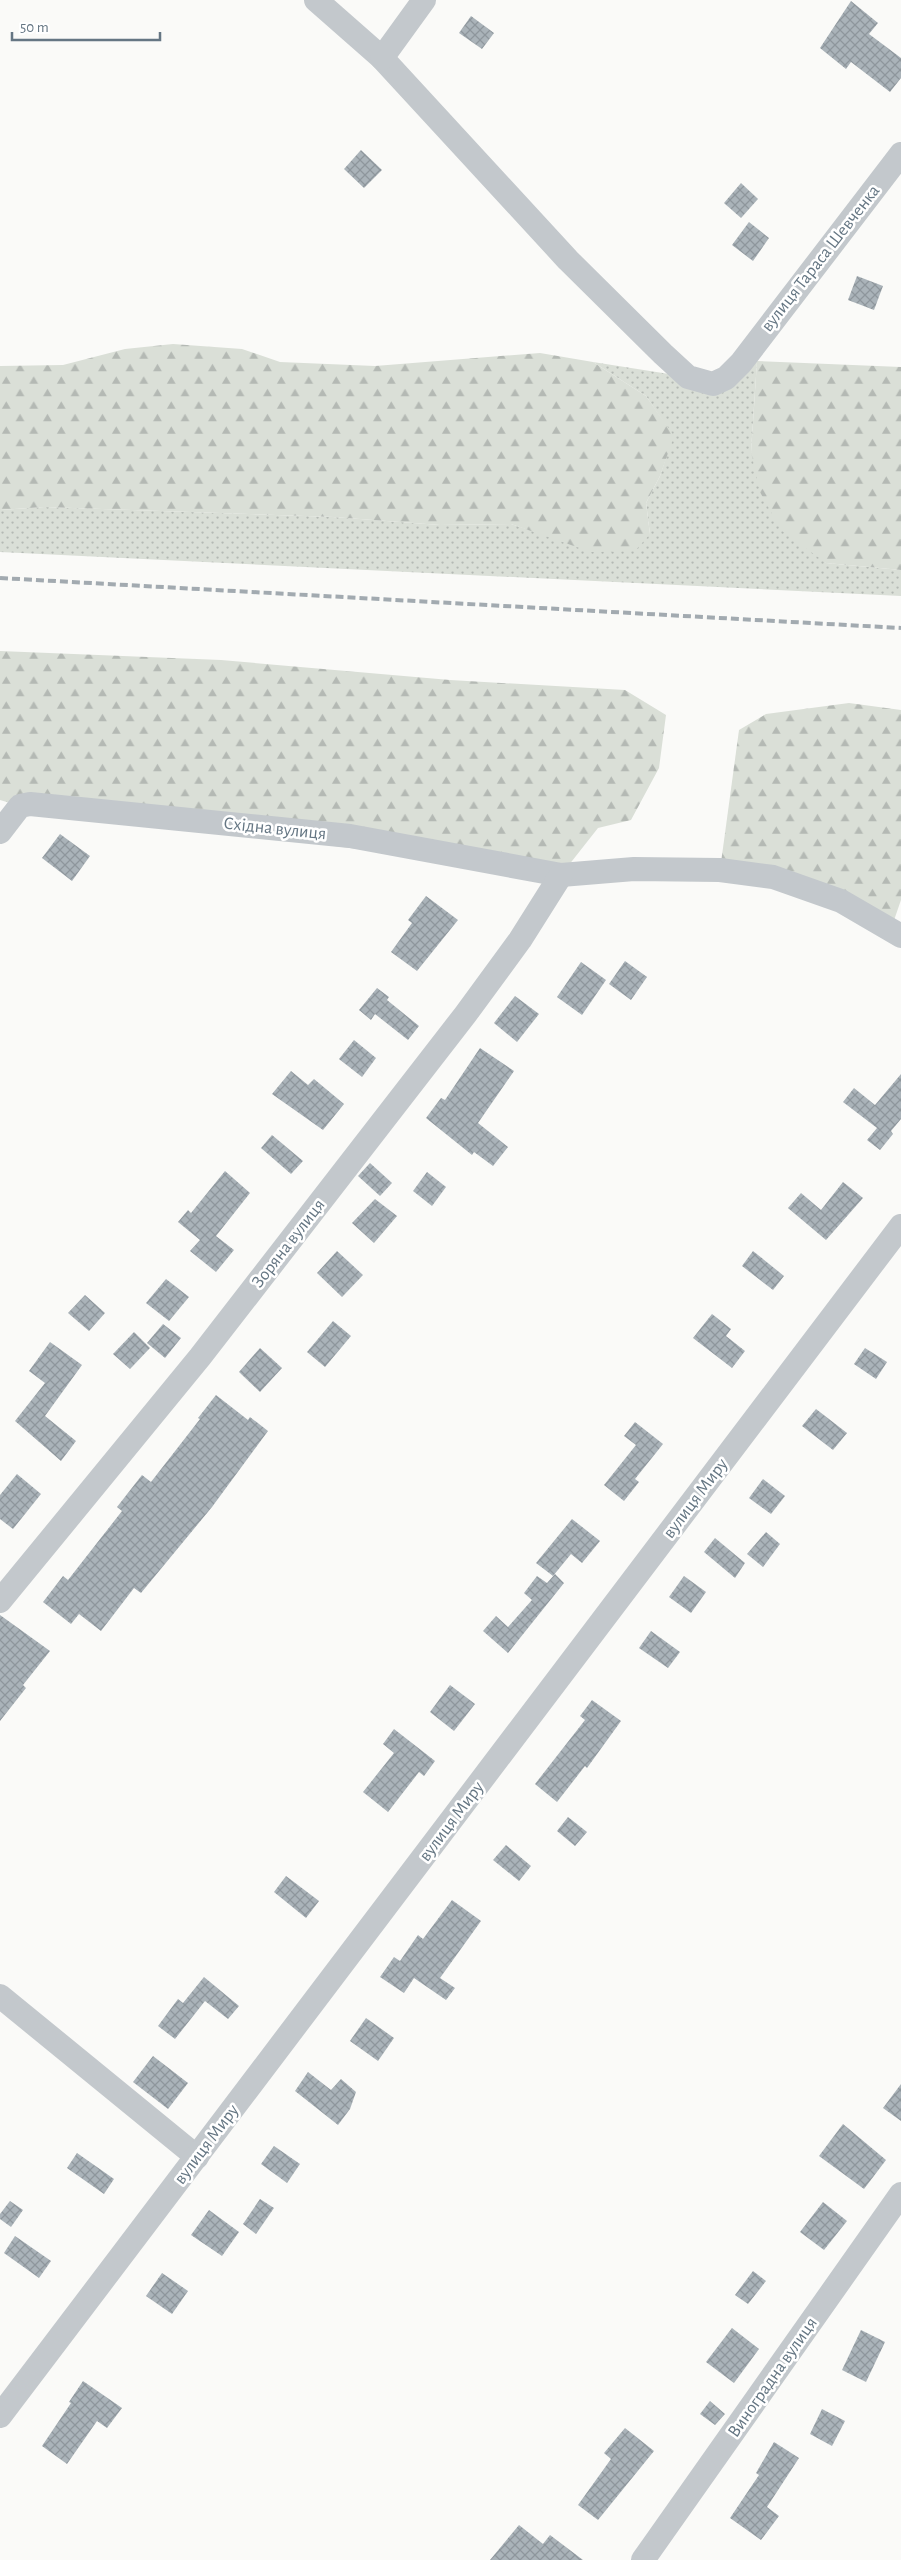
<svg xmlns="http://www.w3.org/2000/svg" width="901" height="2560" font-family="'Alegreya Sans',sans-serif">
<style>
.green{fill:url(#green-dots)}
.forest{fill:url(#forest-firs)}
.building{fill:url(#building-cross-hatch)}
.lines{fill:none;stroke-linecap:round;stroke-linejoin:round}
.street{stroke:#c3c8cc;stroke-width:24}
.rail{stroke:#a2aab0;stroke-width:4;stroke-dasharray:8 4;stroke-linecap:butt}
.labels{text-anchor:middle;stroke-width:5;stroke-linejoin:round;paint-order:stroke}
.street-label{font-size:18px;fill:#657683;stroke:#fff}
</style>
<defs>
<pattern id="green-dots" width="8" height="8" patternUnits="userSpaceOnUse" patternTransform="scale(1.25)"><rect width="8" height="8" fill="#dadfd7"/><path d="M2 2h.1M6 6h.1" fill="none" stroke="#b4b9b4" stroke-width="1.8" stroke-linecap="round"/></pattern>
<pattern id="forest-firs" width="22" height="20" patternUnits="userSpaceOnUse" patternTransform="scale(1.25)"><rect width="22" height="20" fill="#dadfd7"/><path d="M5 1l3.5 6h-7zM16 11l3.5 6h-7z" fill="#b4b9b4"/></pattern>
<pattern id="building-cross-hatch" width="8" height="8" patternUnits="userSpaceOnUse" patternTransform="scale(1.25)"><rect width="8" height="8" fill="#aab3b9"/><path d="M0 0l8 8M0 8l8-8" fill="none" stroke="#8e969c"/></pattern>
</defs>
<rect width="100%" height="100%" fill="#fafaf8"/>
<!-- green -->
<path class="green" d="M757,361L751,452L826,563L901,570V596L0,552V510L44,507L333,517L440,525L511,524L542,534H650L646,503L660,476L673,436L646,396L593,362L688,377Z"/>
<!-- forest -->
<g class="forest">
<path d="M173,344L242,349L280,362L375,366L540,353L593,362L646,396L674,436L660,476L646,503L650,534L635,551L591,552L511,524L440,525L333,517L44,507L0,510V366L63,365L125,349Z"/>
<path d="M757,361L901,367V570L826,563L781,530L760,492L751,452Z"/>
<path d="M0,651L221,660L450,680L625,690L666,715L659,768L631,820L598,828L561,875L20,806L0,800Z"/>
<path d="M849,703L901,710V900L891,929L720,870L739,730L766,714Z"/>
</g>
<!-- building -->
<g class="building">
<path d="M851,1L878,23L869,34L901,58V78L890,92L851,62L846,69L820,48Z"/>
<path d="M471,16L494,33L482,49L459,33Z"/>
<path d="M361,150L382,170L364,188L344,169Z"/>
<path d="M741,183L758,199L741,218L724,203Z"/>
<path d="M749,222L769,238L753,261L732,245Z"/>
<path d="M857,276L883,286L874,310L848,300Z"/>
<path d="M60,834L90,856L72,881L42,858Z"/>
<path d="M426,896L458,920L417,971L391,952L412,923L408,920Z"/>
<path d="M625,961L647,977L631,1000L609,984Z"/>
<path d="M581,962L606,980L582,1015L557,997Z"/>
<path d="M377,988L389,997L387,1000L419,1026L408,1040L375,1014L371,1020L359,1010Z"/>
<path d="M515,996L539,1014L517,1042L494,1023Z"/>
<path d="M354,1040L376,1058L362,1077L339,1059Z"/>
<path d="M480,1048L514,1071L478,1123L508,1147L493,1166L474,1152L472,1155L426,1118L441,1098L445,1100Z"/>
<path d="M291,1071L308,1085L314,1079L344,1104L323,1130L272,1094Z"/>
<path d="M901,1074V1119L891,1131L893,1134L880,1150L867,1140L877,1128L843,1102L854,1088L875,1105Z"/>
<path d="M272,1135L303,1161L291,1174L261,1148Z"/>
<path d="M370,1163L392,1183L380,1196L358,1176Z"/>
<path d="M225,1171L250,1193L216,1236L234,1250L216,1272L190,1251L200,1240L178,1222L188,1210L191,1213Z"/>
<path d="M427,1172L446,1187L432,1206L413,1191Z"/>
<path d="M843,1182L863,1198L826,1240L788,1208L801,1193L821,1210Z"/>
<path d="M375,1199L397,1216L374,1243L352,1223Z"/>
<path d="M337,1251L363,1275L342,1297L317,1273Z"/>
<path d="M753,1251L784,1276L773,1290L742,1266Z"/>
<path d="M166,1279L189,1297L169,1321L146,1303Z"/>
<path d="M85,1295L105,1313L89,1331L68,1313Z"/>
<path d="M712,1314L731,1329L726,1336L745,1351L732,1368L693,1338Z"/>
<path d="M333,1321L351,1336L325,1367L307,1352Z"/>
<path d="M163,1324L181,1338L165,1358L147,1343Z"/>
<path d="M134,1332L150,1348L130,1369L113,1354Z"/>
<path d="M50,1342L82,1365L45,1416L76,1441L61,1461L15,1421L45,1383L29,1371Z"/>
<path d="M260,1348L282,1368L260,1392L239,1372Z"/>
<path d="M865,1348L887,1362L876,1379L854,1364Z"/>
<path d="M216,1395L248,1420L250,1417L268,1431L212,1507L141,1593L134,1588L101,1631L79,1614L71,1624L43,1602L63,1576L68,1580L122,1511L117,1507L142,1475L151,1482L200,1419L198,1418Z"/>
<path d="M816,1409L847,1433L833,1450L802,1426Z"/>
<path d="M635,1422L663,1444L635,1479L639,1482L624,1501L604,1485L636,1445L624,1436Z"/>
<path d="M17,1474L41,1494L13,1529L0,1519V1495Z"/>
<path d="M763,1479L785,1496L771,1514L749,1498Z"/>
<path d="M572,1519L600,1541L582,1563L571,1554L553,1576L536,1563Z"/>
<path d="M766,1532L780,1544L763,1567L747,1554Z"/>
<path d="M715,1538L745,1563L735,1578L704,1552Z"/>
<path d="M555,1574L564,1583L508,1653L483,1631L496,1616L508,1627L532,1600L524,1593L537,1576L547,1583Z"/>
<path d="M684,1576L706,1592L691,1613L669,1597Z"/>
<path d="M0,1615L50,1651L23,1685L26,1688L0,1721Z"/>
<path d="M651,1631L680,1652L668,1668L639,1648Z"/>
<path d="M450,1685L475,1704L454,1731L430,1712Z"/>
<path d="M592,1700L621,1721L587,1768L585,1766L557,1802L535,1784L585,1720L580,1716Z"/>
<path d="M394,1729L435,1761L424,1776L419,1772L388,1812L363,1792L394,1753L383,1744Z"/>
<path d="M568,1817L587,1832L575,1846L557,1831Z"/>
<path d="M506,1845L531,1866L519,1881L493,1860Z"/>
<path d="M286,1876L319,1901L306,1918L274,1892Z"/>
<path d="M452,1900L481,1921L440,1978L455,1988L446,2000L414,1978L404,1993L380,1977L394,1957L400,1961L418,1935L423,1939Z"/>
<path d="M204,1977L239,2006L228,2019L205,2001L175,2039L158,2026L178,1999L183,2003Z"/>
<path d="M366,2018L394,2038L378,2061L350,2041Z"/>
<path d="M153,2056L188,2083L168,2109L133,2082Z"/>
<path d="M308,2072L331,2090L341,2079L356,2092L350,2109L338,2125L295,2091Z"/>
<path d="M901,2084V2121L883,2108Z"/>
<path d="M843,2124L886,2160L864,2189L819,2156Z"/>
<path d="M274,2146L300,2164L287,2183L261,2164Z"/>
<path d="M77,2153L114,2179L104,2194L67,2168Z"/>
<path d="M260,2199L274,2208L256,2234L243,2224Z"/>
<path d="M10,2201L23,2210L11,2227L0,2219V2214Z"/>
<path d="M823,2202L847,2221L824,2250L800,2232Z"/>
<path d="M209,2210L239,2232L222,2256L191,2235Z"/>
<path d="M15,2236L51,2261L39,2278L4,2253Z"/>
<path d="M753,2271L766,2281L748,2304L735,2295Z"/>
<path d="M162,2273L188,2291L172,2314L146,2296Z"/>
<path d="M732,2328L759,2349L734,2383L706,2362Z"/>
<path d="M861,2330L885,2342L866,2382L842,2370Z"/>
<path d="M83,2381L122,2408L107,2428L97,2421L67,2464L42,2446L71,2403L69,2402Z"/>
<path d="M710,2401L725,2414L715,2425L700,2414Z"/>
<path d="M822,2409L845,2421L832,2446L810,2434Z"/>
<path d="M625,2428L654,2451L598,2520L578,2505L611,2459L604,2453Z"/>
<path d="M774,2442L799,2458L767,2507L779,2516L761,2540L730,2518L759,2475L756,2473Z"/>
<path d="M519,2525L543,2544L550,2535L583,2560H490Z"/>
</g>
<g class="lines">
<!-- street -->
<g class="street">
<path d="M316,0L382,58L568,260L663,354L688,377L713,384L726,378L741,363L901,154"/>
<path d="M382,58L424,0"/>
<path d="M0,832L20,806L30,804L350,836L561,875L634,869L720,870L773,877L841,901L901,936"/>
<path d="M0,1601L200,1357L465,1015L520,940L561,875"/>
<path d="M0,1996L197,2157"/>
<path d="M0,2416L901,1226"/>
<path d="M643,2560L901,2194"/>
</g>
<!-- rail -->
<path class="rail" d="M0,578L901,628"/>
</g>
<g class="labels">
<!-- street labels -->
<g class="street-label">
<text transform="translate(820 258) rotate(-52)" y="6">вулиця Тараса Шевченка</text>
<text transform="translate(275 828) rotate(6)" y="6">Східна вулиця</text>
<text transform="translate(288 1243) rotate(-52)" y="6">Зоряна вулиця</text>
<text transform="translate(695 1498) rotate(-53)" y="6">вулиця Миру</text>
<text transform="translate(451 1821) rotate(-53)" y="6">вулиця Миру</text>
<text transform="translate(206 2144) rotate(-53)" y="6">вулиця Миру</text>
<text transform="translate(772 2377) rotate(-55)" y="6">Виноградна вулиця</text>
</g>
</g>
<!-- scale -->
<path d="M12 32v8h148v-8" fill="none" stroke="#657683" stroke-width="2.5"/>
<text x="20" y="32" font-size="15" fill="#657683" stroke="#ffffff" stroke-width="4" paint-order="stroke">50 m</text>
</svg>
